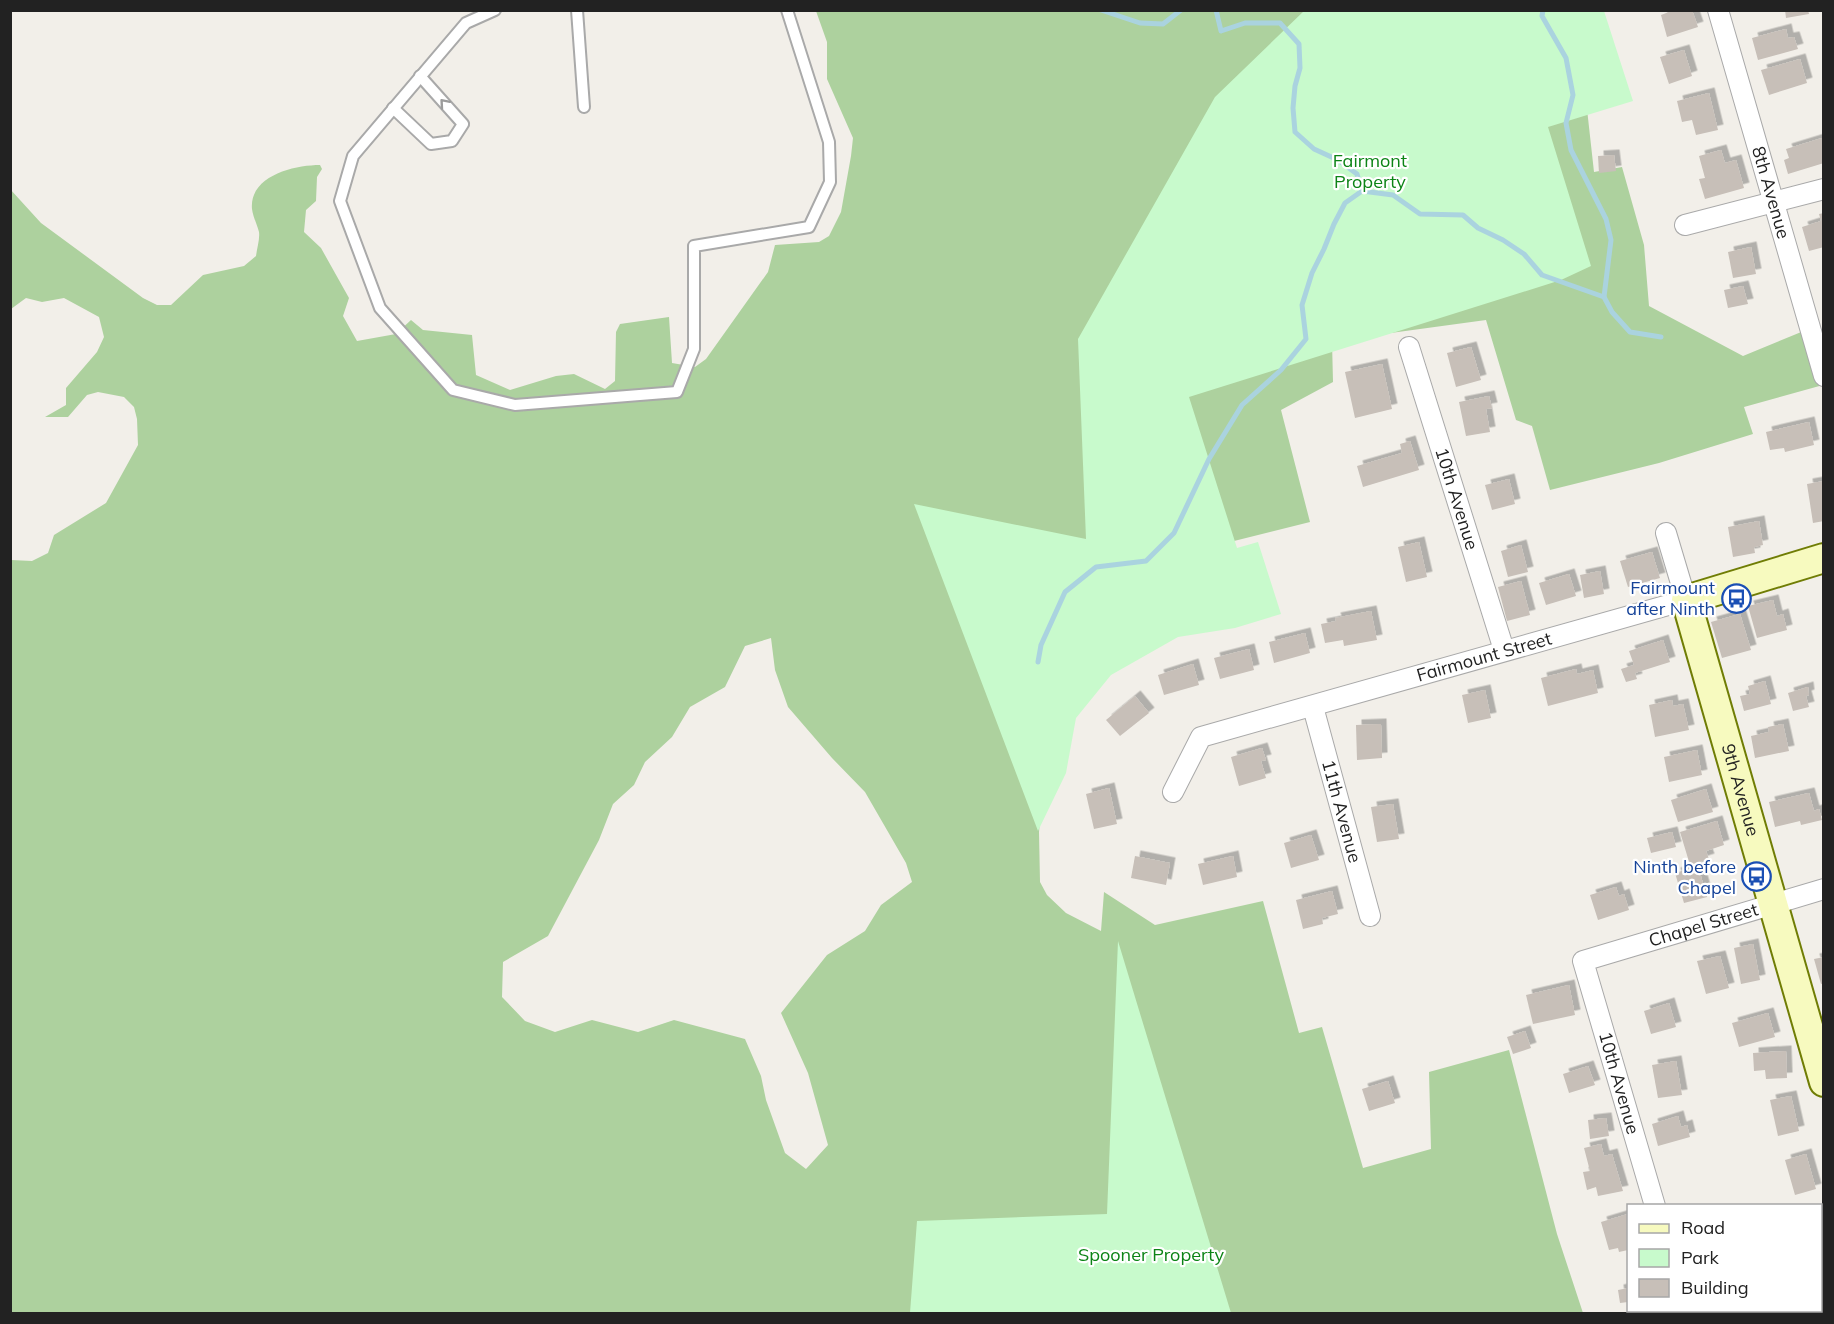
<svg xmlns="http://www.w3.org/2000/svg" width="1834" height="1324" font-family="Mulish,sans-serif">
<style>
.forest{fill:#add19e;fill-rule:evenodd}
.park{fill:#c8facc}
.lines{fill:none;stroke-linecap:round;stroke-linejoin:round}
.stream{stroke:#aad3df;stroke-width:5}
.building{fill:#c7bfb8;filter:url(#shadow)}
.lane-casing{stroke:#a9a9a9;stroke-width:14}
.street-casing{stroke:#a9a9a9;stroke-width:22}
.secondary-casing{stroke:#707d05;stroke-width:32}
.lane{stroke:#fff;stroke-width:10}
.street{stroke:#fff;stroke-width:20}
.secondary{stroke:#f7fabf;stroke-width:28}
.oneway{stroke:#9c9c9c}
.labels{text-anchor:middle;stroke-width:4.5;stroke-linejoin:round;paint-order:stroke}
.park-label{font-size:18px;fill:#0c8416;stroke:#fff}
.street-label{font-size:18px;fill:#222;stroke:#fff}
.transit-label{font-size:18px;fill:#164399;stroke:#fff;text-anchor:end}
</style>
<defs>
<filter id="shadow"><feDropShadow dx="5.5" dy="-5.5" stdDeviation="0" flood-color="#0004"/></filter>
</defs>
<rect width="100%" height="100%" fill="#f2efe9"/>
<!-- forest -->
<path class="forest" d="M816,11H1603L1587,109L1594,172L1622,167L1644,245L1649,306L1743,356L1811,328L1823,385L1744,407L1753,434L1659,463L1550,490L1532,426L1516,420L1486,320L1332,341L1333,382L1281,410L1310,522L1234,541L1130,645L1094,666L1042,798L1039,832L1040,882L1047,895L1066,913L1101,931L1104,892L1155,925L1263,901L1299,1033L1322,1027L1363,1168L1431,1149L1429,1072L1509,1050L1557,1234L1583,1313H11V560L32,561L48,553L54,535L106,503L138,445L137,419L134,407L124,397L98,392L87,395L68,417H45L66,405V388L97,352L104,337L99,317L64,298L42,302L26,298L11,309L10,189L41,223L143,298L157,305H171L203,275L244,266L256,256C257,248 260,239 259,232C257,224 253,217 252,209C249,176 294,165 320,165L322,169L317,177L316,201L306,210L304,232L321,248L349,298L343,316L357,341L396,334L411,320L423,330L472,335L476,375L510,390L556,376L574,374L605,389L615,381L616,332L620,324L669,317L672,363L695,367L706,359L768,272L775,245L819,242L829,236L841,212L851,156L853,138L827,79V42ZM771,638L775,670L788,707L832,758L865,792L906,863L912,882L881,905L865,931L827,955L781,1013L808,1073L828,1145L806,1169L785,1153L766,1100L761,1076L745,1039L674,1020L638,1032L592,1020L555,1032L525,1021L502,997L503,962L548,936L599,840L613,804L634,785L645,762L672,737L690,707L725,687L745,646Z"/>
<!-- park -->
<g class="park">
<path d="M1305,10L1604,11L1633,101L1548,127L1591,266L1561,280L1189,397L1237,548L1258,542L1281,614L1235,628L1178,637L1111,675L1076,718L1066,773L1038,831L914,504L1086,539L1078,339L1215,97Z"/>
<path d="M1118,941L1231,1313H910L917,1221L1107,1214Z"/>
</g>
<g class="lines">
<!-- stream -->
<g class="stream">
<path d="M1101,10L1140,23L1163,24L1181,10"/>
<path d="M1216,10L1221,31L1245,23H1280L1299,44L1300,68L1295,86L1293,108L1295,132L1314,149L1338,160L1357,174L1362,191"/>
<path d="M1543,10L1542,16L1566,58L1573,95L1566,123L1571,150L1606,219L1611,240L1604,297"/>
<path d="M1038,662L1041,645L1065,592L1096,567L1146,561L1174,533L1209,459L1242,405L1281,370L1306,339L1302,305L1312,273L1324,249L1334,224L1345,203L1362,191L1393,195L1420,214L1463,215L1478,228L1503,240L1524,254L1542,275L1604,297L1612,312L1630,332L1661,337"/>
</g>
</g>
<!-- building -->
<g class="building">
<path d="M1674,10H1692L1698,27L1667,37L1661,15Z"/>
<path d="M1785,10H1808L1809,14L1786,18Z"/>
<path d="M1786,29L1788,38L1794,37L1798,49L1758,60L1752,38Z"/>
<path d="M1684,50L1692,76L1669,84L1660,57Z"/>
<path d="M1800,59L1807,83L1769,95L1761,70Z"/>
<path d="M1709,93L1718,130L1696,135L1692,120L1682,122L1677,101Z"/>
<path d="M1822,138L1824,163L1788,174L1784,160L1789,158L1786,149Z"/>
<path d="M1721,150L1725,163L1736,160L1744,188L1705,199L1699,179L1705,178L1699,156Z"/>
<path d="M1614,155L1616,171L1599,173L1598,156Z"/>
<path d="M1824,213V247L1809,251L1802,227L1821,221L1819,214Z"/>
<path d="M1751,247L1756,274L1733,278L1728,252Z"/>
<path d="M1743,286L1748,304L1728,308L1724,290Z"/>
<path d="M1471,347L1481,380L1456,387L1447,353Z"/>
<path d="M1382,364L1392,409L1355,418L1345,372Z"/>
<path d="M1489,396L1492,408L1486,409L1490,432L1466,436L1459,402Z"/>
<path d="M1809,422L1814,445L1785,452L1784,448L1770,450L1766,432Z"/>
<path d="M1410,441L1419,470L1363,487L1357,466L1402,453L1400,444Z"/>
<path d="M1509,479L1515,504L1492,510L1485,485Z"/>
<path d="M1824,481V521L1813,523L1807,484Z"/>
<path d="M1759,521L1763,545L1754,547L1755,553L1733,557L1728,527Z"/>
<path d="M1419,542L1427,577L1406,582L1398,547Z"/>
<path d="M1521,545L1528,572L1508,577L1501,551Z"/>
<path d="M1652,552L1660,578L1628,587L1620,561Z"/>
<path d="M1600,571L1604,594L1584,598L1580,575Z"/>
<path d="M1569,574L1576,596L1546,605L1539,583Z"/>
<path d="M1521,581L1530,615L1507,621L1498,587Z"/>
<path d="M1773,600L1777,616L1783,614L1787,630L1757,638L1748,606Z"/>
<path d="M1371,611L1377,640L1344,646L1343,640L1325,643L1321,624L1336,621L1335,618Z"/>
<path d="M1740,614L1751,650L1722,658L1711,622Z"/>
<path d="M1305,633L1310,653L1274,663L1269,642Z"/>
<path d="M1663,640L1670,662L1635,673L1637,679L1626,682L1621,669L1634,665L1629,651Z"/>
<path d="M1249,649L1254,670L1220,679L1214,658Z"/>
<path d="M1193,664L1199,685L1164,695L1158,675Z"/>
<path d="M1576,669L1577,674L1593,670L1598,693L1548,706L1541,678Z"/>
<path d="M1765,681L1771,704L1744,711L1740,696L1750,694L1748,686Z"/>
<path d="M1808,687L1809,695L1806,696L1809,707L1793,711L1788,693Z"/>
<path d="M1485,690L1491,718L1468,723L1462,695Z"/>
<path d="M1135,696L1149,713L1120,736L1106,720Z"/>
<path d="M1672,700L1673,706L1683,704L1689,730L1655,737L1649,705Z"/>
<path d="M1381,724L1382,758L1357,760L1356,725Z"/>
<path d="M1783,724L1789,751L1755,758L1751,736L1769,732L1768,727Z"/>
<path d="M1262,748L1266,760L1261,761L1266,778L1239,786L1231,757Z"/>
<path d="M1697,750L1702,775L1669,782L1664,757Z"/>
<path d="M1109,788L1117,824L1094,829L1086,794Z"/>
<path d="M1706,789L1713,812L1678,822L1671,800Z"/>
<path d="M1809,793L1814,811L1819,809L1822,820L1801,825L1800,821L1775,827L1769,802Z"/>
<path d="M1393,804L1399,839L1377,842L1371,807Z"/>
<path d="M1717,821L1724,845L1706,851L1709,859L1690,865L1680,832Z"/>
<path d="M1672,832L1676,847L1651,853L1647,838Z"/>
<path d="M1311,835L1319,860L1291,868L1284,843Z"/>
<path d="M1135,856L1170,863L1166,885L1131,878Z"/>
<path d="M1233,856L1237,877L1203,885L1198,864Z"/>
<path d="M1698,866L1707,897L1684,903L1675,873Z"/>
<path d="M1616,887L1619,896L1624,894L1629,910L1598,920L1590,895Z"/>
<path d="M1332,891L1338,914L1322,918L1323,924L1303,929L1296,900Z"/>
<path d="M1753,944L1760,980L1741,984L1734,948Z"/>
<path d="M1720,956L1729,988L1706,994L1697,961Z"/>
<path d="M1824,957V983L1821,984L1814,959Z"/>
<path d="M1569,985L1575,1015L1533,1024L1526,995Z"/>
<path d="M1669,1003L1676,1027L1651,1034L1644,1011Z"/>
<path d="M1768,1013L1775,1037L1739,1047L1732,1023Z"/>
<path d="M1525,1031L1531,1048L1513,1054L1507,1037Z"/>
<path d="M1786,1051L1787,1078L1766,1079L1765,1070L1754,1071L1753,1053Z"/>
<path d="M1676,1061L1682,1095L1658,1098L1652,1065Z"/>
<path d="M1588,1066L1595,1085L1569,1093L1563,1074Z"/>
<path d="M1388,1081L1395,1103L1369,1111L1362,1089Z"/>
<path d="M1791,1096L1799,1131L1778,1136L1770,1100Z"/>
<path d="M1678,1116L1681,1127L1687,1125L1690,1137L1658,1146L1652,1124Z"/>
<path d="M1606,1118L1609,1136L1590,1139L1588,1120Z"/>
<path d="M1601,1144L1604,1156L1612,1154L1623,1191L1598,1196L1596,1187L1587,1190L1583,1172L1590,1171L1584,1148Z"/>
<path d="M1806,1154L1816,1189L1795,1195L1785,1160Z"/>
<path d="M1628,1214V1250L1619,1252L1618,1248L1609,1250L1601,1222Z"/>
<path d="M1820,1215H1824V1269L1820,1270Z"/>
<path d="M1628,1288V1302L1620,1303L1618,1290Z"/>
<rect x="1630" y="1310" width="23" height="4"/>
</g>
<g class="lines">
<defs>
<g id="lane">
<path d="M495,10L466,23L353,156L340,201L380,308L453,390L515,405L677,392L694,349V246L809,227L830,182L829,142L787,10"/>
<path d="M577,10L584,107"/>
<path d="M393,108L431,144L452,141L463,124L420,76"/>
</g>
<g id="street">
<path id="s1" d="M1718,10L1824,376"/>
<path d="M1685,225L1824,189"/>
<path id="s2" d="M1409,347L1504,650"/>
<path id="s3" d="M1313,707L1370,916"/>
<path id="s4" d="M1173,792L1201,737L1686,600L1666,533"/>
<path id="s5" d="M1655,1206L1583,961L1824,889"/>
<path d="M1820,1302L1824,1301"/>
<path d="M1685,1310L1686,1314"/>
<path d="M1778,1314L1789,1310"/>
</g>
<g id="secondary">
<path id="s6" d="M1824,558L1686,600L1824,1082"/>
</g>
</defs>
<!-- lane casing -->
<use href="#lane" class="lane-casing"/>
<!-- street casing -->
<use href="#street" class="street-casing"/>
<!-- secondary casing -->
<use href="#secondary" class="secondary-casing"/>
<!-- lane -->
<use href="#lane" class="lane"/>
<!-- street -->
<use href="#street" class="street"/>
<!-- secondary -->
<use href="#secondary" class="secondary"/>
</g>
<!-- one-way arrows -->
<defs><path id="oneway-chevron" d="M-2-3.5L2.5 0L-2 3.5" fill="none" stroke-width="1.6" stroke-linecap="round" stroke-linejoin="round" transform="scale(1.5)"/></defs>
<use class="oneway" href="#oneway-chevron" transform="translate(444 103) rotate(-131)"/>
<!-- icons -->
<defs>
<symbol id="bus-ring" viewBox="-11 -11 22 22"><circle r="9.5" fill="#fff" stroke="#1a4fb4" stroke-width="1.5"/><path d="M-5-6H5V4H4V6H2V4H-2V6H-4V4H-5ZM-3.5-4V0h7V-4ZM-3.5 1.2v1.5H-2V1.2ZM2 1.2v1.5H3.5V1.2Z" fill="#1a4fb4"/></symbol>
</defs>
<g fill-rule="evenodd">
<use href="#bus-ring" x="1720" y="582" width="33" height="33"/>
<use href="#bus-ring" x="1740" y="860" width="33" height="33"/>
</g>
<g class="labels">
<!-- park labels -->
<g class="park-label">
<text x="1370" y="167">Fairmont<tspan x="1370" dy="21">Property</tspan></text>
<text x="1151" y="1261">Spooner Property</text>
</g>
<!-- street labels -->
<g class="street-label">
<text dy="6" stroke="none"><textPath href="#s1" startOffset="190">8th Avenue</textPath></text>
<text dy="6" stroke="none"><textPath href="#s2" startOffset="159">10th Avenue</textPath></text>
<text dy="6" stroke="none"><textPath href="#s4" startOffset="356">Fairmount Street</textPath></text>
<text dy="6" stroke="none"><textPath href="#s6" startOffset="342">9th Avenue</textPath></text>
<text dy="6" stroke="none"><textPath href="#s3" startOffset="108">11th Avenue</textPath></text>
<text dy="6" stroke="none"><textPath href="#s5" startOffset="381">Chapel Street</textPath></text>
<text transform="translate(1619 1083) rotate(74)" y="6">10th Avenue</text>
</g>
<!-- transit labels -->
<g class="transit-label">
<text x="1715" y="594">Fairmount<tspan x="1715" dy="21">after Ninth</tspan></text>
<text x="1736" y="873">Ninth before<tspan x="1736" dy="21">Chapel</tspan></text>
</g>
</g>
<!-- border -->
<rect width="1834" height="1324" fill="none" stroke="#222222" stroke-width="24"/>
<!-- legend -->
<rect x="1627" y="1204" width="195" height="108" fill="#ffffff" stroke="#a7a7a7" stroke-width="1.5"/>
<rect x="1639" y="1224" width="30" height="9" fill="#f7fabf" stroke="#a7a7a7" stroke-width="1.5"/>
<text x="1681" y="1234" font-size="18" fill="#222222">Road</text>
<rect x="1639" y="1249" width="30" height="18" fill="#c8facc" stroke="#a7a7a7" stroke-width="1.5"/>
<text x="1681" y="1264" font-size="18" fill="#222222">Park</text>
<rect x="1639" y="1279" width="30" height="18" fill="#c7bfb8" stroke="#a7a7a7" stroke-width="1.5"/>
<text x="1681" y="1294" font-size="18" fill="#222222">Building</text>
</svg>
